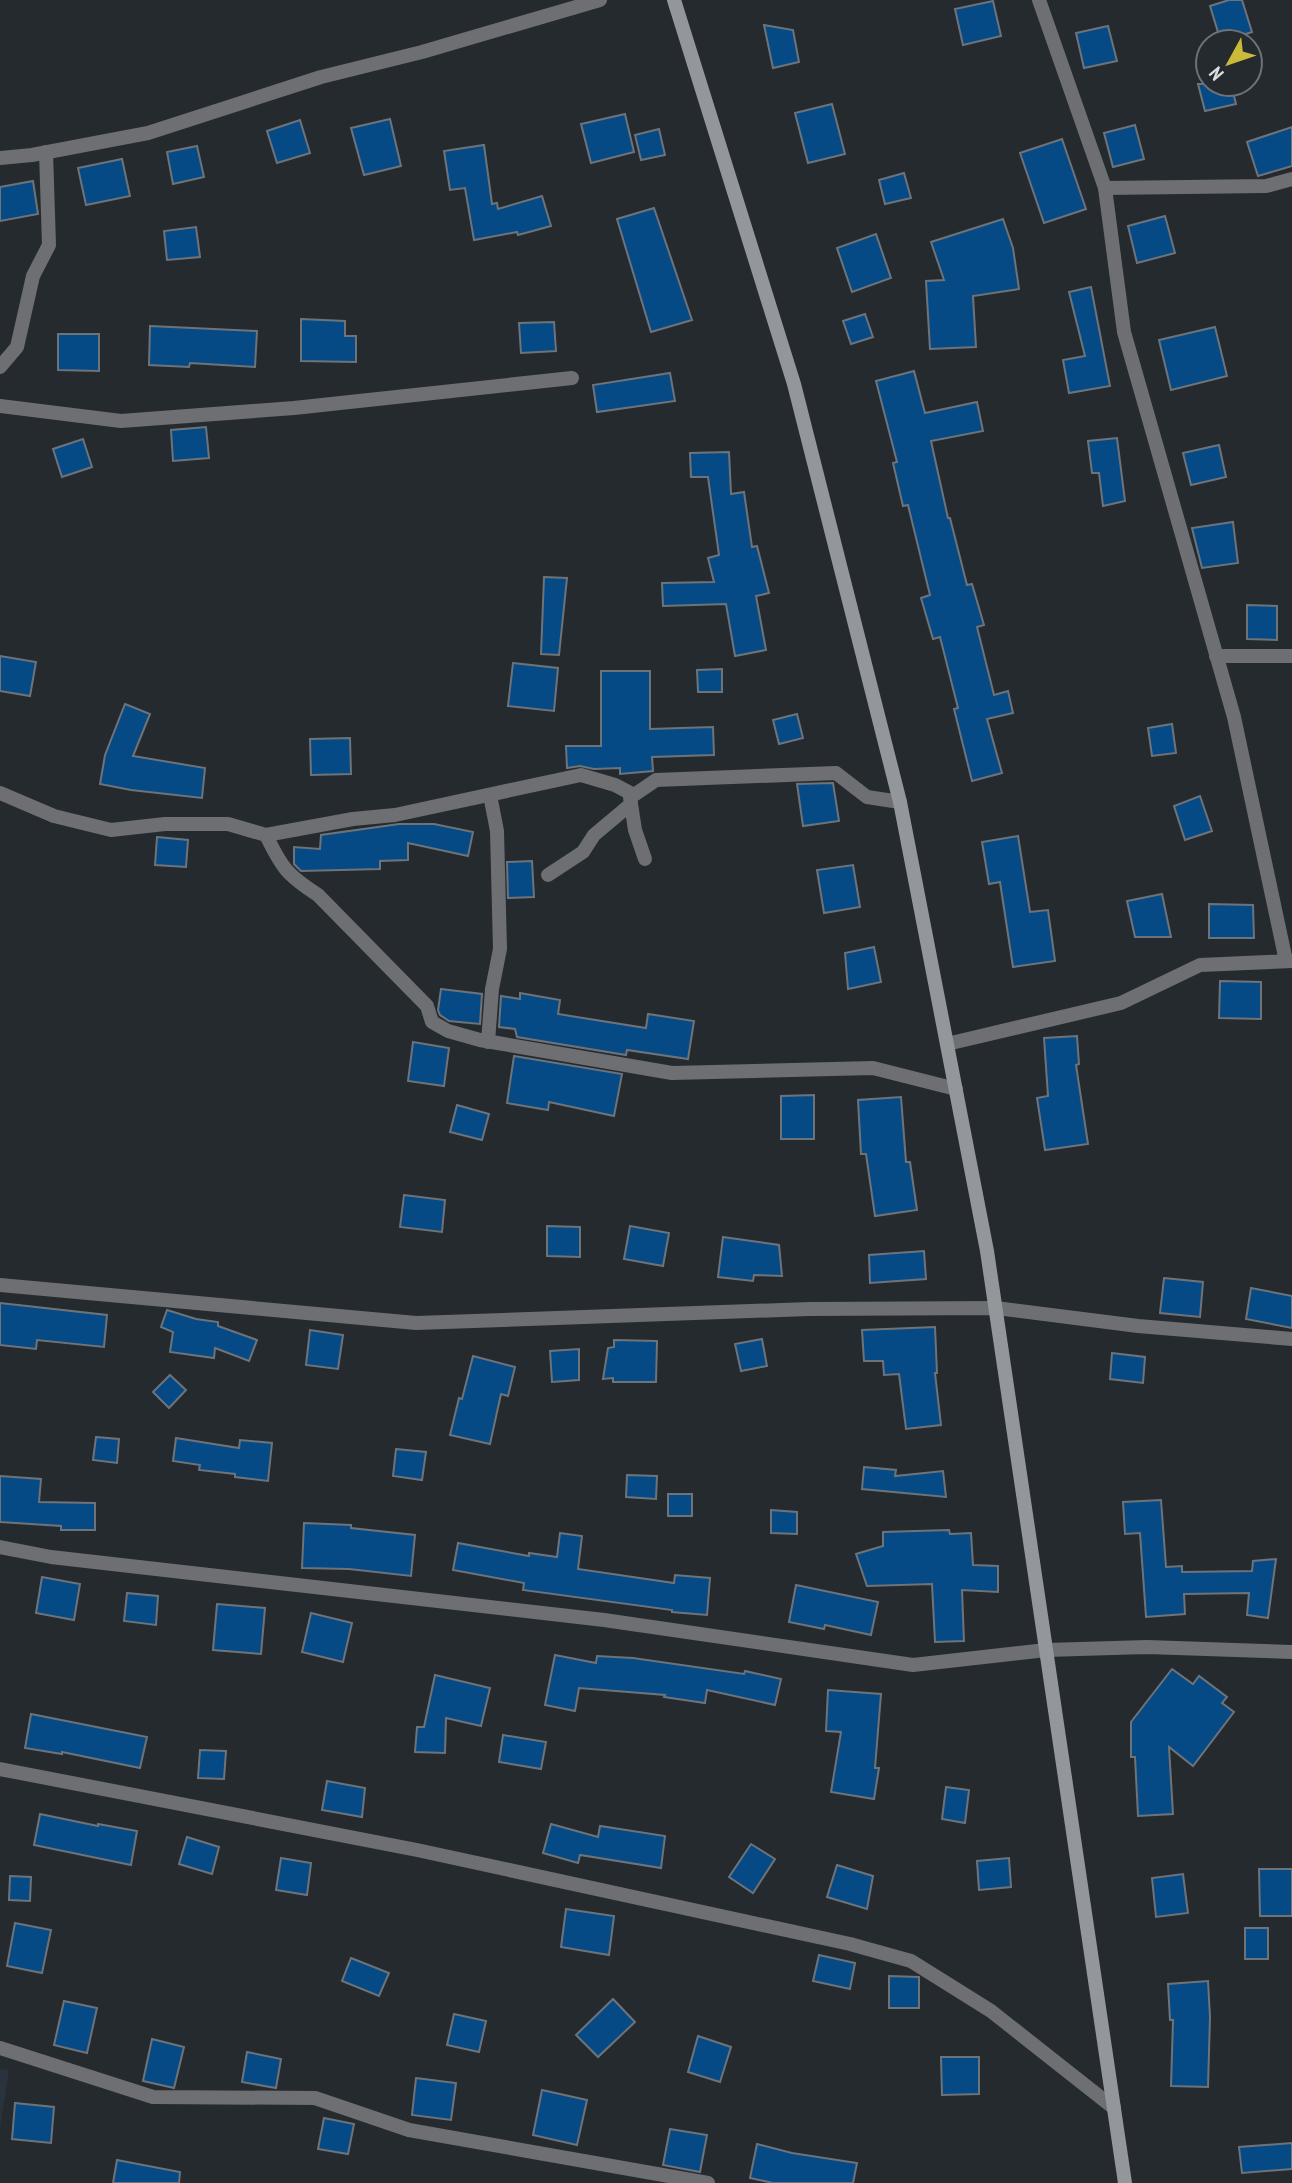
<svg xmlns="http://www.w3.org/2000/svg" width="1292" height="2183" font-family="'PT Sans Narrow',sans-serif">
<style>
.built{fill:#2a333d}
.building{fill:#054a84;stroke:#6e7379;stroke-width:2}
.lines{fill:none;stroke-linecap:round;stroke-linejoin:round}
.minor{stroke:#6d6f72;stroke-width:14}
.secondary{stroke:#93969b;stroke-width:14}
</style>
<rect width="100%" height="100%" fill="#252a2f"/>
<!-- built -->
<path class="built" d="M0,2069L9,2070L0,2129Z"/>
<!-- building -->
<g class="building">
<path d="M1229,0H1242L1252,32L1221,42L1210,6Z"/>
<path d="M993,1L1001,36L963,45L955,9Z"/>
<path d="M764,25L793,30L799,62L773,68Z"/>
<path d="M1108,26L1117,61L1084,68L1076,33Z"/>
<path d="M1198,84H1231L1236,104L1205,111Z"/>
<path d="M832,104L845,154L808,163L795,113Z"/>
<path d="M625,114L634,152L591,163L581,124Z"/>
<path d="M390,119L401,166L364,175L351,128Z"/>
<path d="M300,120L310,153L277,163L267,131Z"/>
<path d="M1135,125L1144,159L1113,167L1104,133Z"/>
<path d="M1292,127V166L1258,176L1247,142Z"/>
<path d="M659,129L665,155L641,160L635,135Z"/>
<path d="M1062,139L1086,209L1044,223L1020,153Z"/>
<path d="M484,145L492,204L497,203L498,209L542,196L551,226L518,235L517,232L474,240L465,188L450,190L444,151Z"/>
<path d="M197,146L204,177L173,184L167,152Z"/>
<path d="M122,159L130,196L86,205L78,168Z"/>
<path d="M904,173L911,198L885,204L879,180Z"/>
<path d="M33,181L38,214L0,221V187Z"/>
<path d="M654,208L692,320L651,332L617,219Z"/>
<path d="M1165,216L1175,253L1137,263L1128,226Z"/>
<path d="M1003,219L1013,248L1019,289L973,296L976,347L930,349L926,281L944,280L931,242Z"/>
<path d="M196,227L200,257L167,260L164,231Z"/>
<path d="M876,234L891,278L852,292L837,248Z"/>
<path d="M1091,287L1110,386L1069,393L1063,360L1085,356L1069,292Z"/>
<path d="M865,314L873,337L851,344L843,321Z"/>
<path d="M301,319L345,321V336H356V362L301,361Z"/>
<path d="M554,322L556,351L521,353L519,323Z"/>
<path d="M150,326L257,331L255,367L190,363L189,367L149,365Z"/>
<path d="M1215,327L1227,376L1171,390L1159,340Z"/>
<path d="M58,334H99V371L58,370Z"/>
<path d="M914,371L925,413L977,402L983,431L931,441L948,518H950L967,585L972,584L984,625L977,627L994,695L1008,691L1013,713L987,719L1002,773L972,781L954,709L958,708L940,637L933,639L921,598L930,595L908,505L903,506L893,463L897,462L876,381Z"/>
<path d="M670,373L675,401L597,412L593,385Z"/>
<path d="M206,427L209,458L173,461L171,430Z"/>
<path d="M1117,438L1125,501L1103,506L1099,473H1092L1088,441Z"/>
<path d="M83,439L92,467L62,477L53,449Z"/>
<path d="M1219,445L1226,477L1191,485L1183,453Z"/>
<path d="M729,452L731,494L744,492L752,547L757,546L769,593L756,596L766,650L735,656L726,604L663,606L662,583L714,582L708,558L719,555L708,477H691L690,453Z"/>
<path d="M1233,522L1238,563L1202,568L1192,528Z"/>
<path d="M544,577L567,578L559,655L541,654Z"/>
<path d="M1247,605L1277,606V640L1247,639Z"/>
<path d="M0,656L36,662L30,696L0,691Z"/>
<path d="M513,663L558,668L554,711L508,706Z"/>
<path d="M722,669V692H698L697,670Z"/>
<path d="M601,671H650V729L713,727L714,755L652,757L653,771L620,774V768L594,769L580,766L567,768L566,746H601Z"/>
<path d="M125,704L150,714L133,756L205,768L202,798L131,790L100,784L105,755Z"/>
<path d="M797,714L803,738L779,744L773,720Z"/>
<path d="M1172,724L1176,753L1152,756L1148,728Z"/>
<path d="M350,738L351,774L311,775L310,739Z"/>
<path d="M833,783L839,821L803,826L797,784Z"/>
<path d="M1200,796L1212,831L1185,840L1174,806Z"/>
<path d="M399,824H434L473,832L468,856L408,843V860L380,861V869L301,871L294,864V847L320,849L321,835Z"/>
<path d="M1018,836L1030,912L1048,910L1055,961L1013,967L1000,882L989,884L982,842Z"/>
<path d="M157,837L188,840L186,867L155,865Z"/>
<path d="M532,861L534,897L508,898L507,862Z"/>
<path d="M853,865L860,907L824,913L817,870Z"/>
<path d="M1162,894L1171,937H1135L1127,901Z"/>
<path d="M1209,904L1253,905L1254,938H1209Z"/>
<path d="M874,947L881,982L848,989L845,953Z"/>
<path d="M1220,981L1261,982V1019L1219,1018Z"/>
<path d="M441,989L482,994L480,1024L449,1021L440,1015L438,1010Z"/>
<path d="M520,993L560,1000L558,1014L646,1028L648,1014L694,1021L688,1059L627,1050L626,1055L517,1037L515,1029L499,1027L501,996L520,999Z"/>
<path d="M1077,1036L1079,1064L1076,1065L1088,1144L1045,1150L1037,1098L1048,1096L1044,1038Z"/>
<path d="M413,1042L449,1048L444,1086L408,1081Z"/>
<path d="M514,1056L622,1074L614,1116L549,1102L548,1110L507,1103Z"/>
<path d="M814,1095V1139H781V1096Z"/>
<path d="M901,1097L906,1162H910L917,1210L875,1216L866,1154H861L858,1100Z"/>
<path d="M457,1105L489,1114L482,1140L450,1132Z"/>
<path d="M404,1195L445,1200L442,1232L400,1227Z"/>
<path d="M547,1226L580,1227V1257L547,1256Z"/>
<path d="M630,1226L669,1233L663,1266L624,1259Z"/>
<path d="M723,1237L779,1245L782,1276L754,1275L753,1281L718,1277Z"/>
<path d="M924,1251L926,1279L870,1283L869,1255Z"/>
<path d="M1164,1278L1203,1282L1200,1317L1160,1313Z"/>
<path d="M1251,1288L1292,1296V1328L1246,1319Z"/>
<path d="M0,1303L107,1315L104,1347L37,1340L36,1349L0,1345Z"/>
<path d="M167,1310L196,1319L218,1322V1326L257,1340L249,1361L215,1348L214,1358L170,1352L173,1332L161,1327Z"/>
<path d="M935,1327L937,1373H935L941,1425L906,1429L899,1374L884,1375L883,1361H864L862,1330Z"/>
<path d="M310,1330L343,1335L338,1369L306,1365Z"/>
<path d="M762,1339L767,1366L741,1371L735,1344Z"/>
<path d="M614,1340L657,1341L656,1382H613V1378L603,1379L608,1348L614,1347Z"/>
<path d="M579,1349V1380L552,1382L550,1351Z"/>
<path d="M1112,1353L1145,1357L1143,1383L1110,1379Z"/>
<path d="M473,1356L515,1367L508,1396L501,1394L490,1444L450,1435L459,1398L462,1399Z"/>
<path d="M170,1375L186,1390L169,1408L153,1392Z"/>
<path d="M96,1437L119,1439L117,1463L93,1460Z"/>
<path d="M176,1438L239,1448L240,1440L272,1443L268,1481L235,1477V1474L199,1470L200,1465L173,1461Z"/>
<path d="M396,1449L426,1452L422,1480L393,1476Z"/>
<path d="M864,1467L896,1470L895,1476L943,1471L946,1497L862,1489Z"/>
<path d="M627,1475L657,1476L656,1499L626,1497Z"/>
<path d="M0,1476L41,1479L39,1502L95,1503V1530H61V1526L0,1522Z"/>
<rect x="668" y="1494" width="24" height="22"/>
<path d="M1161,1500L1166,1567L1182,1566V1572L1252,1571L1253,1561L1276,1559L1268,1618L1247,1615L1249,1593L1184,1594L1185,1614L1146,1617L1140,1533L1125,1534L1123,1502Z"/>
<path d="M771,1510L797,1512V1534L771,1533Z"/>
<path d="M304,1523L351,1525V1528L415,1535L411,1576L349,1569L302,1568Z"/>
<path d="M949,1530L950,1534L971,1533L973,1565L998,1566V1592L962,1590L964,1641L935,1642L932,1584L867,1586L856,1554L883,1546V1532Z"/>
<path d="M560,1533L582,1536L578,1569L674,1583L675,1575L710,1578L707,1615L672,1612V1610L523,1590L524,1583L453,1570L458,1543L529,1556V1553L557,1557Z"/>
<path d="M42,1577L80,1584L74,1620L36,1613Z"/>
<path d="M796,1585L878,1602L871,1635L825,1625L824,1629L789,1622Z"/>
<path d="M127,1593L158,1596L156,1625L124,1621Z"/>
<path d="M217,1604L265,1608L261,1654L213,1650Z"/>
<path d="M311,1613L352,1623L343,1662L302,1652Z"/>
<path d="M555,1655L596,1663L597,1656L633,1658L744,1674L745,1671L781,1679L775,1705L707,1690L705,1703L664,1697L665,1695L579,1688L575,1711L545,1705Z"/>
<path d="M1172,1669L1193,1684L1199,1676L1227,1697L1222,1703L1234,1712L1193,1766L1169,1747L1173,1814L1138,1816L1135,1757H1131V1722Z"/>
<path d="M435,1675L490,1688L481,1726L446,1718L445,1753L415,1752L417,1727H424Z"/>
<path d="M828,1690L881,1694L875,1768H879L874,1799L831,1792L841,1732L826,1731Z"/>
<path d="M31,1714L147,1737L140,1768L62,1752V1754L25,1748Z"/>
<path d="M503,1735L546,1742L541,1769L499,1762Z"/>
<path d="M200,1750L226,1751L224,1779L198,1778Z"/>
<path d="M327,1781L365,1788L362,1817L322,1810Z"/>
<path d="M946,1787L969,1790L965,1823L942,1819Z"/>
<path d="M40,1814L98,1826V1824L137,1831L131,1865L34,1845Z"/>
<path d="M551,1824L598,1837L600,1826L665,1836L661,1868L580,1855L578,1863L543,1853Z"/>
<path d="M187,1837L219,1847L212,1874L179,1864Z"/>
<path d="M751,1844L775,1859L753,1893L729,1877Z"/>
<path d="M281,1858L311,1863L307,1895L276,1890Z"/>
<path d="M1009,1858L1011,1887L979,1890L977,1861Z"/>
<path d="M837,1865L873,1876L867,1909L827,1897Z"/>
<path d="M1259,1869H1292V1916H1260Z"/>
<path d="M1183,1874L1188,1913L1156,1917L1152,1878Z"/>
<path d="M10,1876L31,1877L30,1901L9,1900Z"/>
<path d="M566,1909L614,1916L609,1955L561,1947Z"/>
<path d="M15,1923L51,1930L42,1973L7,1966Z"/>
<rect x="1245" y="1928" width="23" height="31"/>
<path d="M819,1955L855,1963L850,1989L813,1981Z"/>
<path d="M351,1958L389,1973L379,1996L342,1981Z"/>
<path d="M889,1976L919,1977V2008H889Z"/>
<path d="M1208,1981L1210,2017L1208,2087L1171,2086L1173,2020H1170L1168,1984Z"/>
<path d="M613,1999L635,2022L598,2057L576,2035Z"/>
<path d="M64,2001L97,2008L87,2053L54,2045Z"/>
<path d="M454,2014L486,2021L479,2052L447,2045Z"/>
<path d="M698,2036L731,2047L720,2082L688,2072Z"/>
<path d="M152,2039L184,2047L174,2088L143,2081Z"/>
<path d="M247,2052L281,2059L276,2088L242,2082Z"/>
<path d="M941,2057H979V2094L942,2095Z"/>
<path d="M416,2078L456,2083L451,2120L412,2115Z"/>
<path d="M542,2090L587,2100L577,2145L533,2135Z"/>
<path d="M15,2103L54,2107L51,2143L12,2139Z"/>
<path d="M324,2118L354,2124L348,2154L318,2149Z"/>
<path d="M670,2129L707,2135L700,2172L663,2165Z"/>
<path d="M1292,2143V2169L1242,2173L1239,2147Z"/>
<path d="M757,2144L792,2153L857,2163L853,2183H773L750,2178Z"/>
<path d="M117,2160L180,2172L179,2183H113Z"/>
</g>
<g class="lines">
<!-- minor -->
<g class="minor">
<path d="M1039,0L1105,188L1124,332L1234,717L1286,961"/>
<path d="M0,158L32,155L148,133L321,77L422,52L600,0"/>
<path d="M1105,188L1266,186L1292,179"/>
<path d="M0,367L17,347L33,276L49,245L46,152"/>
<path d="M0,406L121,421L294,408L572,378"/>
<path d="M1216,656H1292"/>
<path d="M0,793L54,816L111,830L165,824H228L266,835C282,868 287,875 318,895L427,1006L432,1022L448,1031L480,1040L672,1073L873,1068L956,1089"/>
<path d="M630,797L635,830L645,859"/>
<path d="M266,835L353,819L395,815L581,775L615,785L634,795L656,780L836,773L867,797L900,802"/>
<path d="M548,875L583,852L594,835L631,804"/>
<path d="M488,1042L492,989L500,949L497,831L490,795"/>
<path d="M947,1044L1121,1003L1200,965L1292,961"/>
<path d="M0,1285L416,1323L809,1309L996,1308L1138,1326L1292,1339"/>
<path d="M0,1547L51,1557L604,1620L913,1665L1046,1650L1147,1647L1292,1652"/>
<path d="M0,1769L417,1850L850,1944L911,1961L991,2011L1114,2108"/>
<path d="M0,2048L153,2097L315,2098L409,2130L708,2183"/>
</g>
<!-- secondary -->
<path class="secondary" d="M674,0L794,384L900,802L987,1251L1125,2183"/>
</g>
<!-- north arrow -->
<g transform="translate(1229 63) rotate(230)"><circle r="33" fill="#252a2f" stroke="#6e7276" stroke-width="2"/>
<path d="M0-5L12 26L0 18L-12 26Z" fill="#cbba39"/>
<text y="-10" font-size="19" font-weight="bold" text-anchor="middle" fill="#dbdee1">N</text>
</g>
</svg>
